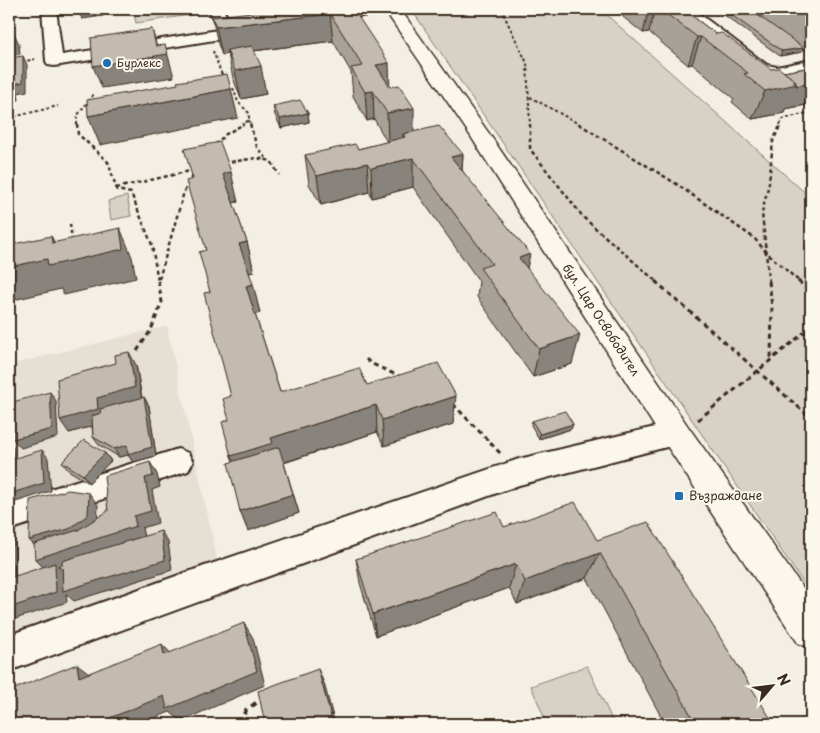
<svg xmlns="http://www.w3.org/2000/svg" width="820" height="733" font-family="'Playpen Sans',sans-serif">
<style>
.built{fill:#e5dfd4}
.green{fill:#d8d1c6;stroke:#8a7e72}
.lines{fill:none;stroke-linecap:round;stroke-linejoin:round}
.minor-casing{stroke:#3b2a1e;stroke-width:4}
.major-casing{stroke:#3b2a1e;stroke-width:3}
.path-far3{stroke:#3b2a1e;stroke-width:2;stroke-dasharray:3 2.5;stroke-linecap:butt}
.path-far2{stroke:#3b2a1e;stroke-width:2.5;stroke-dasharray:4 3;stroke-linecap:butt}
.path-far1{stroke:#3b2a1e;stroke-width:3;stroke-dasharray:5 4;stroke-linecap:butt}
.path{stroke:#3b2a1e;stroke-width:4;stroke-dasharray:6 5;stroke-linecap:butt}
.minor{fill:#fbf7ec;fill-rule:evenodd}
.major{fill:#fbf7ec;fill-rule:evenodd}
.wall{fill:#a8a197;stroke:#3b2a1e}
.shaded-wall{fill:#88837b;stroke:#3b2a1e}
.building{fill:#c3bbb0;stroke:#3b2a1e}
.poi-dot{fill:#1f6fb2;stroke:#fbf7ec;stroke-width:2}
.labels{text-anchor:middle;stroke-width:4;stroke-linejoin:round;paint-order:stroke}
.far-poi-label{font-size:11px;fill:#3b2a1e;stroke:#fbf7ec;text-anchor:start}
.street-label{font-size:12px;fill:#3b2a1e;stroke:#fbf7ec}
.poi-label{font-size:12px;fill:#3b2a1e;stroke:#fbf7ec;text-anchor:start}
</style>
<rect width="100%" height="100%" fill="#f3efe4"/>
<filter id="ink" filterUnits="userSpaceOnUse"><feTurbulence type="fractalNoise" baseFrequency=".02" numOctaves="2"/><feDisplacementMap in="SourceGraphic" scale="10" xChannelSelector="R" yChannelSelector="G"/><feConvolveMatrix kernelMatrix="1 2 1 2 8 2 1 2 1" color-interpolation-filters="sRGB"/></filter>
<g filter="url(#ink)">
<!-- built -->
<path class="built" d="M167,326L219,568L9,647V365Z"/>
<!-- green -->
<g class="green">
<path d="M133,9H188L190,15L136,23Z"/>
<path d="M411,9H600L811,198V594Z"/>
<path d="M127,196L131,216L111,220L108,201Z"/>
<path d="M587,666L614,724H547L531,686Z"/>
</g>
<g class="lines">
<defs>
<g id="minor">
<path d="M42,9H56L62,55L218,30L209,9H223L232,27L251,24L257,26L259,29L257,32L251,34L54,66L48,65L46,61Z"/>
<path d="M350,9H386L384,12L379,13L319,23L314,21L311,18L314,15Z"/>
<path d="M677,9H693L767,65L777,67L811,60V70L777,77L756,73Z"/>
<path d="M676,422L686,426L690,434L686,442L519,485L9,671V635L202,567L519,459Z"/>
<path d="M178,449L188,453L193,462L188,471L9,530V502Z"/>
</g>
<path id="major" d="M384,9H400L488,132L687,425L811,599V648L798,643L665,443L468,132Z"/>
</defs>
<!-- minor casing -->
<use href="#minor" class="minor-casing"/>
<!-- major casing -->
<use href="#major" class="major-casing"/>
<!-- path-far3 -->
<g class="path-far3">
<path d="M501,9L527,63L530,125"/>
<path d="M213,51L223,78"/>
<path d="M22,62L35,59"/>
<path d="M233,88L238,102L249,113V120L242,125"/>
<path d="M530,97L581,125"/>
<path d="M9,118L58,106"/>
<path d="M249,120L250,125"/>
<path d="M77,125V116L94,94"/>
<path d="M780,125L783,119L811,112"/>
</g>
<!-- path-far2 -->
<g class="path-far2">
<path d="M77,124L78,134L108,162L117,190L131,193L152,245L158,282"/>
<path d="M250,124L257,147L266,158"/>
<path d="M530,124V149L584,218L657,282"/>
<path d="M579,124L675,183L754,238L768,254L800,282"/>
<path d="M215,145L226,134L244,124"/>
<path d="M224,163L257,158L271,161L279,175"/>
<path d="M116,188L194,170"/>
<path d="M70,224L72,241"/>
<path d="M159,279L184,192L193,174"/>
<path d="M769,282L762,213L769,183L773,141L781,124"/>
</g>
<!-- path-far1 -->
<g class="path-far1">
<path d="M655,281L811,418"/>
<path d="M769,281L772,307L771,360"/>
<path d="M798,281L811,292"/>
<path d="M137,351L151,330L162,302L158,281"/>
<path d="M366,359L370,363L401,377"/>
<path d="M453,404L501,454"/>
<path d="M698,420L811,327"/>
</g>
<!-- path -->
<path class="path" d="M239,724L246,710L262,699"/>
<!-- minor -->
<use href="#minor" class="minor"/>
<!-- major -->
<use href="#major" class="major"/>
</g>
<!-- wall -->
<g class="wall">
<path d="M327,9H340V11L389,86L414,132L463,154L462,170L527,268L572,364L533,377L477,297L479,281L413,187L372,198L369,192L321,205L309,184L305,155L358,149L387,142L374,119L367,121L353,96L351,72L333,41L254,51L266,94L241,99L233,78L228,54L222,55L218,44L212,17Z"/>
<path d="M622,9H683L716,34L771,69L784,72L811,67V104L785,109L784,113L752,119L732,102L734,99L692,64L688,65L649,32L643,33L623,17L624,11Z"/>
<path d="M716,9H749L760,17L761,15L752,9H811V55L803,49L802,52L780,56Z"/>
<path d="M273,106L308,113L309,122L281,128L275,115Z"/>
<path d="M193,179L238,202L233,203L247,242L254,272L249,273L260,313L255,314L280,392L367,385L453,424L384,446L377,432L284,463L299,513L248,531L240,511L229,420L231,396L210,292L206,250Z"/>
<path d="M136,365L142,398L144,397L149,406L156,456L133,462L128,455L119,457L99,445L93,437L92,426L69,433Z"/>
<path d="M532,421L573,424L571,429L539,439L531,425Z"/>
<path d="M105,453L111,461L89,483L68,470L62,462Z"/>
<path d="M504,527L597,540L774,724H665L587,578L517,604L509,588L376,636L360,583L356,559Z"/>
</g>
<!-- shaded-wall -->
<g class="shaded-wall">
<path d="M78,9H102L103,16L82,19Z"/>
<path d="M329,9H340V11L329,12Z"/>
<path d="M649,9H655L649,32L643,33Z"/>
<path d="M330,14L333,41L228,54L227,50L228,54L222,55L216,27Z"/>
<path d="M9,22L19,44L20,54L9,55Z"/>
<path d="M152,29L159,55L165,45L174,77L102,88L93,66Z"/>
<path d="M697,37H701L692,64L688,65Z"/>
<path d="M804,48L802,52L780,56L782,51Z"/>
<path d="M23,56L27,65V91L18,93L19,100L11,101V109H9V91L14,84Z"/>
<path d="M389,63L390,91L376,65Z"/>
<path d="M261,66L266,94L241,99L235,71Z"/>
<path d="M796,81L811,83V104L785,109L784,113L752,119L765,91Z"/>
<path d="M231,89L238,118L100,145L88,116Z"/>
<path d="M373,91L374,119L367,121L365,92Z"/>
<path d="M414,108V137H405L403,134V139L388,142L387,113Z"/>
<path d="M308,113L309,122L281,128L280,119Z"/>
<path d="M9,121L12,127V180H9Z"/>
<path d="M463,154L461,183L451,157Z"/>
<path d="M413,158V187L372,198L371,168Z"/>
<path d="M367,163L369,192L321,205L317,176Z"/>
<path d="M231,172L238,202L230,203L223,174Z"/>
<path d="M120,228L132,257L136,278L64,295L61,289L9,301V267L52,243L51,236L66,262Z"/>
<path d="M247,242L254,272L247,273L239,244Z"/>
<path d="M530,254L524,284L519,258Z"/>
<path d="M253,284L260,313L254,315L246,286Z"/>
<path d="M580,335L572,364L533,377L539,349Z"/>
<path d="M129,352L136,365L142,400L106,422L69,433L60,420Z"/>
<path d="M50,392L56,401L58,437L21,448L13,439Z"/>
<path d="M456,396L453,424L384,446L382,420Z"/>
<path d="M144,397L149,406L156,456L133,462L128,455L119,457L114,449Z"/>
<path d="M376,405L377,432L279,464L241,482L231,456L271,438Z"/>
<path d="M573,424L571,429L539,439L540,434Z"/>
<path d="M13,427L20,436L9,439V428Z"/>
<path d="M9,441L13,446L14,469L9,463Z"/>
<path d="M42,450L48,458L51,491L9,504V494Z"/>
<path d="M105,453L111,461L89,483L83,475Z"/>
<path d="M150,462L157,474L160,487L152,490L158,523L142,528L144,537L58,566L66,573L161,531L168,542L172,570L74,601L66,594L67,602L9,621V608L46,570L35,559L134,516Z"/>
<path d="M89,493L98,505L97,526L40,551L29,540Z"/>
<path d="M293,494L299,513L248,531L240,511Z"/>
<path d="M9,534L14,539L15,580L9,585Z"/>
<path d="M600,553L587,578L517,604L525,581Z"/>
<path d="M516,564L509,588L376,636L373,614Z"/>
<path d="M244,623L253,638L265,685L181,721L170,712L139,724H95Z"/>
<path d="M162,644L176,659L164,655Z"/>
<path d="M77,664L96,678L79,677Z"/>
<path d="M318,669L324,683L335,724H333Z"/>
<path d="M79,721L84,724H71Z"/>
</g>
<!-- building -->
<g class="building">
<path d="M274,9H327L330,14L216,27L212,17Z"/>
<path d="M353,9L389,63L376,65L390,87L399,85L414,108L387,113L373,91L365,92L351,68L363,66L329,12Z"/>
<path d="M660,9H683L716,34L722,33L771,69L779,68L796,81L793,82L797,84L765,91L744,74L748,73L701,37H697Z"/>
<path d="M723,9H749L804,48L782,51Z"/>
<path d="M796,9H811V19Z"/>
<path d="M152,29L156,46L165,45L168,54L93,66L91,38Z"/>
<path d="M252,46L261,66L235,71L227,50Z"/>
<path d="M23,56V82L14,84V90L9,91V58Z"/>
<path d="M811,67V83L796,86L797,84L795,83L796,81L784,72Z"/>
<path d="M227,74L231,89L88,116L87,100L178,84L177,82Z"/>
<path d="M300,100L308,113L280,119L273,106Z"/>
<path d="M439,126L463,154L451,157L530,254L519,258L580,335L539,349L480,268L492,264L413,158L371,168L367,163L317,176L305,155L355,144L358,149L405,137L403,134Z"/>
<path d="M220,142L231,172L223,174L247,242L239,244L253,284L246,286L280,392L359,368L367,385L438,363L456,396L382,420L376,405L271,438L273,443L231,456L222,422L229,420L223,399L231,396L204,293L210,292L199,252L206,250L186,181L193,179L184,149Z"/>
<path d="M120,228L123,249L48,266L47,259L9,267V245L51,236L52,243Z"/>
<path d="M129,352L135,387L97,398L98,409L60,420L57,379L116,363L115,355Z"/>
<path d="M50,392L52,429L13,439V427L9,428V403Z"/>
<path d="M144,397L152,447L128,454L127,445L114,449L93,437L92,416L101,413L100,409Z"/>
<path d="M565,411L573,424L540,434L532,421Z"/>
<path d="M84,440L105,453L83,475L62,462Z"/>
<path d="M279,447L293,494L240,511L228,463Z"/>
<path d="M42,450L44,483L9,494V460Z"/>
<path d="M150,462L153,476L145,478L151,511L134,516L136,526L35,559L34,544L78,530L108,511L104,476Z"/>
<path d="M68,490L89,493L88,515L69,529L29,540L30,500Z"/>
<path d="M575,502L597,540L648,522L774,724H696L600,553L525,581L516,564L373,614L356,559L497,512L504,527Z"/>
<path d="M161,531L165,560L63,591L62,561Z"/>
<path d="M55,563L56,592L9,608V578Z"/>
<path d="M244,623L257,671L167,709L164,696L95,724H79V721L71,724H9V691L77,664L79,677L162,644L164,655Z"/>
<path d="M318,669L333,724H265L258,691Z"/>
</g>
</g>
<!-- markers -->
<g class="poi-dot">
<circle cx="107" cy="63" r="5"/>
<rect x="674" y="491" width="10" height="10" rx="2.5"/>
</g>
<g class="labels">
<!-- far-poi labels -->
<g class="far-poi-label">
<text x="117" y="67">Бурлекс</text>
</g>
<!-- street labels -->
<g class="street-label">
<text transform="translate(601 320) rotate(57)" y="4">бул. Цар Освободител</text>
</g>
<!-- poi labels -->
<g class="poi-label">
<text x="689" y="500">Възраждане</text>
</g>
</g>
<!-- margin -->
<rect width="820" height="733" fill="none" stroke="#fbf7ec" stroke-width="30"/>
<rect x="15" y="15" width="790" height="703" fill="none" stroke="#3b2a1e" stroke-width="2" filter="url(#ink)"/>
<!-- north arrow -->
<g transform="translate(772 686) rotate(62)" stroke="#fbf7ec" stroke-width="4" paint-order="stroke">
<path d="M0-4L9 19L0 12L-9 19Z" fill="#3b2a1e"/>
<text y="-8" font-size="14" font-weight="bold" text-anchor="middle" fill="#3b2a1e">N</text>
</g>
</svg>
